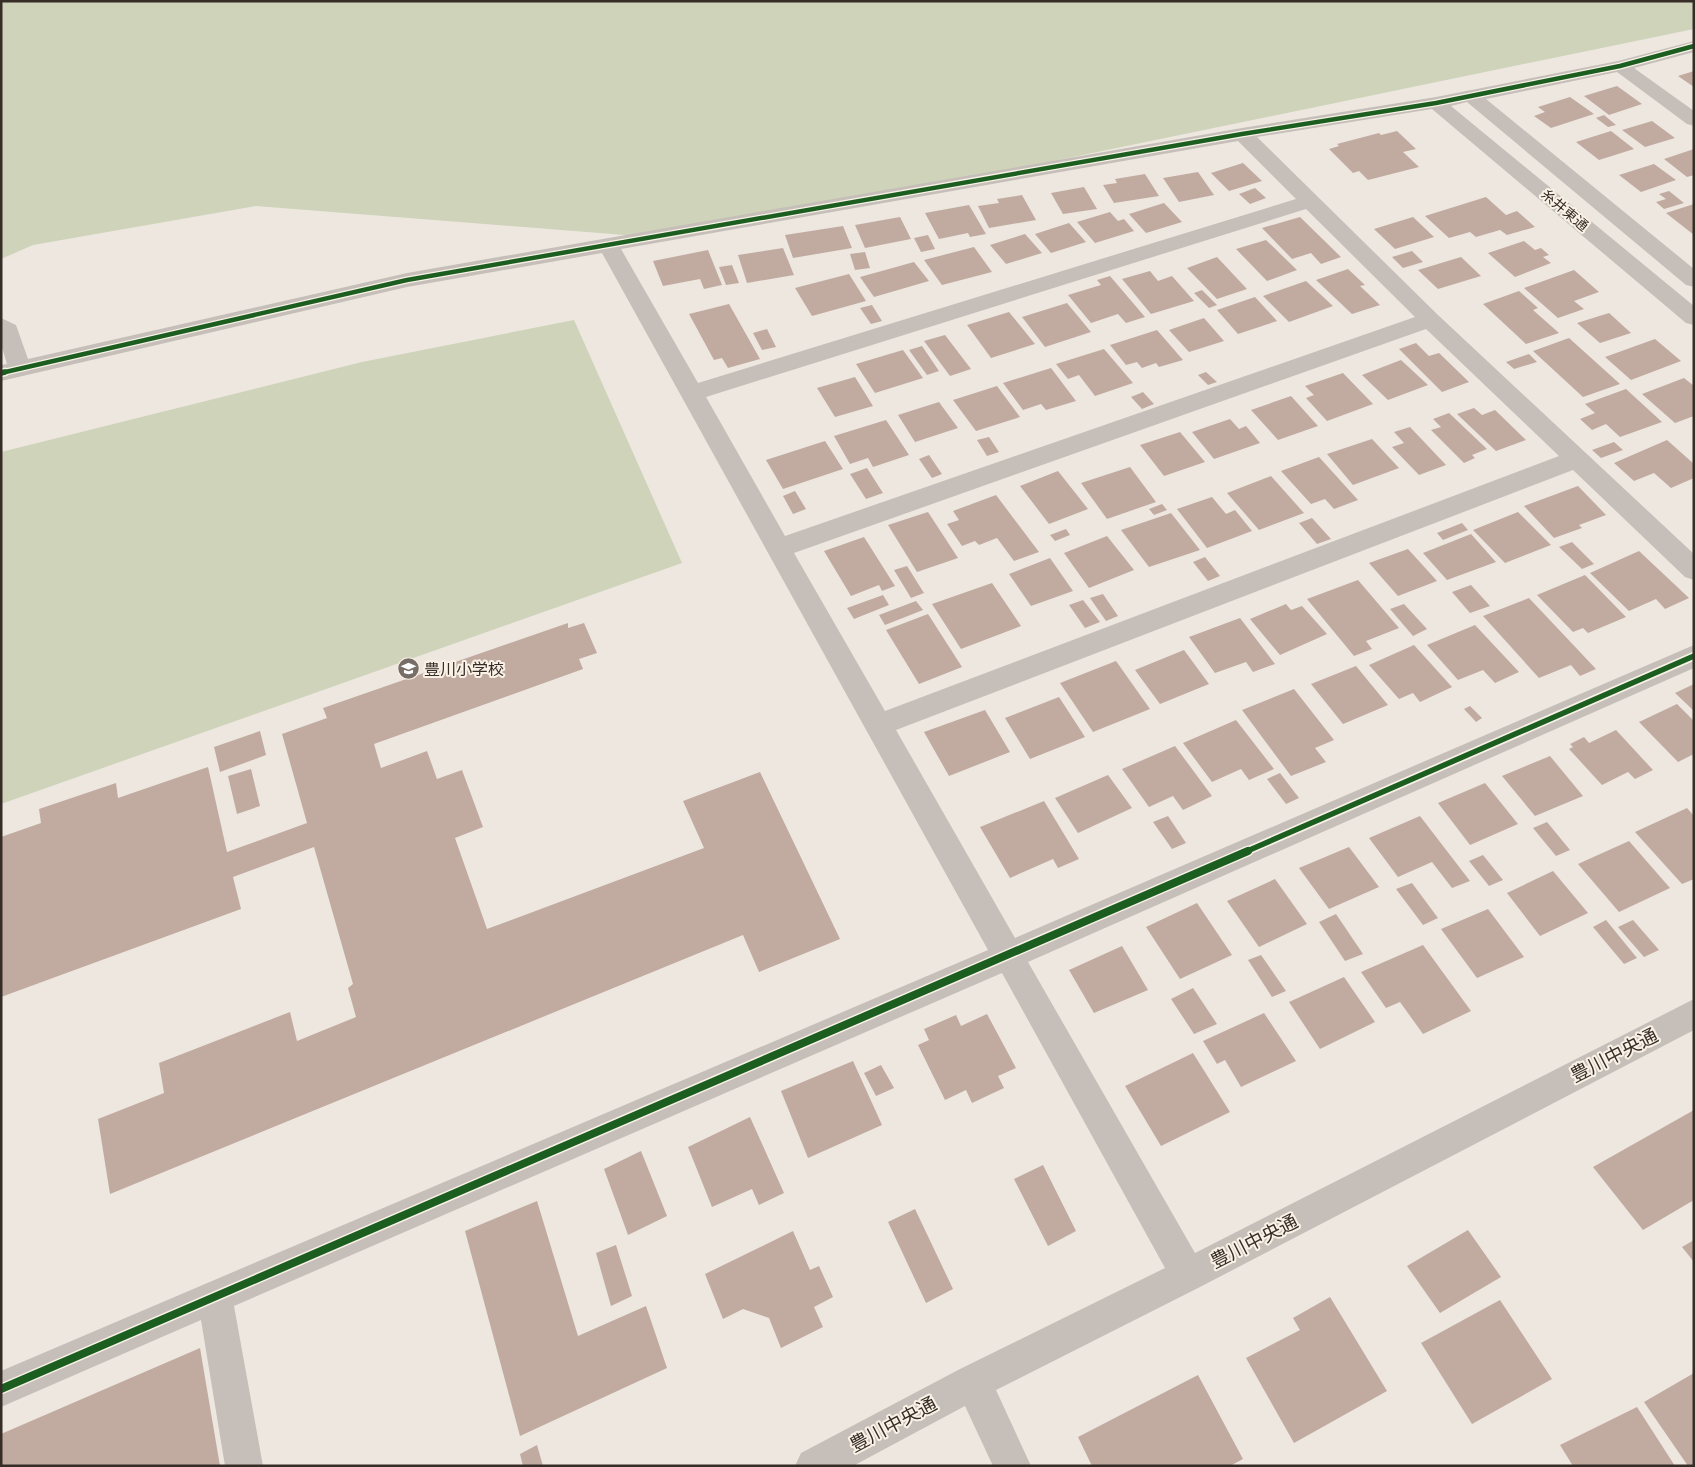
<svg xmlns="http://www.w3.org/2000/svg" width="1695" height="1467" font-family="'Sofia Sans Condensed','Noto Sans JP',sans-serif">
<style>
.green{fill:#ced3ba}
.building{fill:#c1aba1}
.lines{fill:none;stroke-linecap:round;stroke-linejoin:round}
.minor{fill:#c6bfb9;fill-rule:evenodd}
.cycleway-far2-casing{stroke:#faf2e7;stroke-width:7}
.cycleway-far1-casing{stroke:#faf2e7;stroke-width:9}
.cycleway-casing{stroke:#faf2e7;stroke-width:11}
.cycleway-far2{stroke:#1b5e20;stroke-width:4.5}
.cycleway-far1{stroke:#1b5e20;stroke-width:5.5}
.cycleway{stroke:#1b5e20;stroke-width:8}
.labels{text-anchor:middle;stroke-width:4;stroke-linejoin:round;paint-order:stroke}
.far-street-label{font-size:14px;fill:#372d27;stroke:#faf2e7}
.poi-label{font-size:16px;fill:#372d27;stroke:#faf2e7;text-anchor:start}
.near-street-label{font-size:19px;fill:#372d27;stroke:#faf2e7}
</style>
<rect width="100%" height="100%" fill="#ede7e0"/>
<!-- green -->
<g class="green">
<path d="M1,1H1694V29L675,239L256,206L33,245L1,259Z"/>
<path d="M574,320L682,563L1,804V452L362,362Z"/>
</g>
<!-- building -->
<g class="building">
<path d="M1694,71V87L1678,76Z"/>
<path d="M1617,86L1642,104L1609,115L1584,96Z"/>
<path d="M1570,97L1594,114L1551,128L1534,116L1545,112L1538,107Z"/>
<path d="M1604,115L1616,125L1608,127L1596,118Z"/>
<path d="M1652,121L1675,138L1645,147L1622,130Z"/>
<path d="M1397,131L1416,149L1403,152L1419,167L1368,180L1359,171L1353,173L1329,149L1339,146L1337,144L1379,133L1381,135Z"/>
<path d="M1611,131L1634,149L1599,160L1576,142Z"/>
<path d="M1694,149V175L1687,177L1664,159Z"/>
<path d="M1243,163L1262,181L1229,191L1211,173Z"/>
<path d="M1654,164L1676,180L1641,192L1619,175Z"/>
<path d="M1198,172L1214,195L1179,202L1163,178Z"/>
<path d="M1145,174L1159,196L1114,203L1103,185L1117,183L1115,179Z"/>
<path d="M1084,187L1097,209L1063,214L1051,193Z"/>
<path d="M1255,188L1266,198L1250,204L1239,194Z"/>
<path d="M1669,191L1684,203L1664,209L1656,202L1666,199L1659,194Z"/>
<path d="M1022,195L1036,220L989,228L978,206L999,203L997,199Z"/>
<path d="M1486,197L1506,215L1517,211L1535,227L1507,235L1500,230L1476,237L1470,232L1449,238L1425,216Z"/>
<path d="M1164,203L1182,222L1146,233L1129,214Z"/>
<path d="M1694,204V235L1666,213Z"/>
<path d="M969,205L986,234L970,237L968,233L939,239L925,213Z"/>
<path d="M1110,212L1118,221L1124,219L1134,231L1095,243L1077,222Z"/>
<path d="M900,217L911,239L865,248L855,225Z"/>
<path d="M1300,217L1341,257L1321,264L1311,253L1292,259L1262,228Z"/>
<path d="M1413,217L1434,237L1395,249L1374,229Z"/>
<path d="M1069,223L1086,242L1051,253L1035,234Z"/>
<path d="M843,226L852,248L793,258L785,235Z"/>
<path d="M1025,234L1042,253L1006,264L990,245Z"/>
<path d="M928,235L935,249L921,252L914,238Z"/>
<path d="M1266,240L1297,270L1267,281L1236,249Z"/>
<path d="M1524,241L1535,250L1541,248L1549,255L1543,257L1551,263L1515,277L1488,253Z"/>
<path d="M974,247L992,272L942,285L924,260Z"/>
<path d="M783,248L794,275L747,283L738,255Z"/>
<path d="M708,250L722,285L704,289L700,279L663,286L653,261Z"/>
<path d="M1412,251L1423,262L1403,268L1392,257Z"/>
<path d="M865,252L870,268L855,270L850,254Z"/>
<path d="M1217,257L1247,289L1217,299L1187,268Z"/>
<path d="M1461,257L1481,276L1438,289L1418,270Z"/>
<path d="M914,262L929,281L874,297L860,277Z"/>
<path d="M732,265L739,283L726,285L719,267Z"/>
<path d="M1348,269L1365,285L1360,286L1380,305L1352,314L1316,280Z"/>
<path d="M1574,270L1599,292L1574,301L1584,309L1558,318L1524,288Z"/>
<path d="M1150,271L1158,281L1172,276L1194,301L1151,314L1122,279Z"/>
<path d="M849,274L866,301L812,316L795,288Z"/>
<path d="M1110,276L1145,317L1126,323L1118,314L1091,323L1068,295L1101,285L1097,280Z"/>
<path d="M1306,281L1333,306L1289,322L1263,296Z"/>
<path d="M1202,290L1217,305L1209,308L1194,293Z"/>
<path d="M1519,291L1538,308L1533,310L1559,333L1526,344L1483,304Z"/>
<path d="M1255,297L1277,321L1238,334L1217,310Z"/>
<path d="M1067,303L1091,332L1045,347L1022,317Z"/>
<path d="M729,304L760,359L728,368L722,358L714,360L689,314Z"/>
<path d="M872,305L882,321L871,324L860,308Z"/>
<path d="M1009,312L1035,344L991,358L967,325Z"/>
<path d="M1609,313L1631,333L1600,343L1577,323Z"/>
<path d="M1204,318L1224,341L1189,352L1169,330Z"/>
<path d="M767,329L776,347L762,350L753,333Z"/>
<path d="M1157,330L1183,360L1159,367L1156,363L1142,368L1137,362L1126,365L1110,345Z"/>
<path d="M945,335L971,369L950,376L924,341Z"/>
<path d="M1569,338L1620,384L1583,397L1533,351Z"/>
<path d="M1655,339L1681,361L1631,380L1605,357Z"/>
<path d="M1416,343L1429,356L1439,353L1469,382L1442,392L1399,349Z"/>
<path d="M922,346L939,371L927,375L909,350Z"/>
<path d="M1104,349L1133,383L1095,396L1079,375L1068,379L1056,364Z"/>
<path d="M903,350L923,378L875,393L856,364Z"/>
<path d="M1529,354L1537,362L1514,369L1506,362Z"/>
<path d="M1401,360L1428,385L1388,400L1362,375Z"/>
<path d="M1051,368L1076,401L1046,410L1041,404L1023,410L1003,383Z"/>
<path d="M1206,372L1217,382L1208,385L1198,375Z"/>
<path d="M1343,373L1373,404L1327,421L1306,398L1314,395L1305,386Z"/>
<path d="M855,377L873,406L835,417L817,388Z"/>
<path d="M1684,378L1694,386V416L1675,423L1642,394Z"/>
<path d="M997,386L1020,417L976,431L953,400Z"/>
<path d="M1626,389L1662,422L1620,437L1606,424L1592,430L1580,419L1595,413L1585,404Z"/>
<path d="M1143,392L1154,404L1142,409L1131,397Z"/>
<path d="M1291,396L1318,426L1278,440L1251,410Z"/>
<path d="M939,402L958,428L915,442L898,415Z"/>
<path d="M1474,408L1482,415L1495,410L1526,440L1496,451L1457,414Z"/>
<path d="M1449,413L1487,449L1472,455L1475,458L1464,463L1431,430L1441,427L1433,419Z"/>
<path d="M1230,419L1239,429L1246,426L1260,443L1214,459L1192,432Z"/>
<path d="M886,420L909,455L873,467L868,458L850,464L834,436Z"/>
<path d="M1410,427L1446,465L1419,475L1392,447L1404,443L1394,432Z"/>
<path d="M1180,432L1205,462L1164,476L1140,445Z"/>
<path d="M989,437L999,452L987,456L977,440Z"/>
<path d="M1372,439L1399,468L1353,485L1327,454Z"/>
<path d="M1667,440L1694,464V478L1671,488L1654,473L1634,481L1614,463Z"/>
<path d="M825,441L843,469L783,489L766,460Z"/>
<path d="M1614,442L1623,450L1601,458L1592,450Z"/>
<path d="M929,455L942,474L932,478L919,459Z"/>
<path d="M1319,457L1358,500L1334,509L1325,499L1311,504L1281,471Z"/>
<path d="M1130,467L1156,502L1107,519L1081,483Z"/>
<path d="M867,468L883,493L866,499L850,474Z"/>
<path d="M1058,471L1088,509L1049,524L1020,486Z"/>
<path d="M1271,476L1304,513L1259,530L1227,493Z"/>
<path d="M1578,486L1606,515L1579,525L1582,528L1554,538L1524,506Z"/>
<path d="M795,491L806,509L793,514L783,496Z"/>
<path d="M996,495L1039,552L1014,561L997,538L979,545L975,541L962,546L947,524L959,520L953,511Z"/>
<path d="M1212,497L1226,514L1235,510L1252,531L1207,548L1177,509Z"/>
<path d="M1162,504L1167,510L1154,515L1149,509Z"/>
<path d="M928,512L958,558L917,572L888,525Z"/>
<path d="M1518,512L1551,545L1505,563L1473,530Z"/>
<path d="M1171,513L1200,550L1149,567L1121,530Z"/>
<path d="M1312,518L1331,539L1317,544L1299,523Z"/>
<path d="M1462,523L1468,530L1443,540L1437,533Z"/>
<path d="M1066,529L1070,535L1055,541L1050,535Z"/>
<path d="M1471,534L1496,562L1447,580L1423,553Z"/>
<path d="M1107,536L1134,570L1089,588L1064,553Z"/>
<path d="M864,537L895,586L882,591L879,585L851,596L824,551Z"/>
<path d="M1572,542L1594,564L1582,569L1559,547Z"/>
<path d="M1408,549L1437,581L1398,596L1369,563Z"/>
<path d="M1639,551L1689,598L1665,609L1656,599L1629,611L1590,573Z"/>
<path d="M1205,557L1220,576L1208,581L1193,562Z"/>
<path d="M1050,558L1073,591L1031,606L1009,574Z"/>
<path d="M907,566L924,593L911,598L894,570Z"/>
<path d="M1585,575L1626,617L1588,633L1583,628L1573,632L1537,595Z"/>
<path d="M1358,580L1399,628L1366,641L1372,649L1354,656L1307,599Z"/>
<path d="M992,583L1021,626L961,649L932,604Z"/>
<path d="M1471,585L1490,606L1470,613L1452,592Z"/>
<path d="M1103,594L1118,616L1106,621L1090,598Z"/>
<path d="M883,595L889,605L854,619L847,608Z"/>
<path d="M1529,598L1596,669L1580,676L1571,665L1539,678L1483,616Z"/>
<path d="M1083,600L1100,622L1085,628L1069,605Z"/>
<path d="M916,601L923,610L885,625L879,615Z"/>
<path d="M1286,604L1291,610L1302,606L1327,634L1280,655L1250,619Z"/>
<path d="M1404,604L1427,629L1413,636L1390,609Z"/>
<path d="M928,614L962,667L919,684L886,630Z"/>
<path d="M1240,618L1275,664L1253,672L1246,662L1215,673L1189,637Z"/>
<path d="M568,623V628L584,623L597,653L579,659L583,669L374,744L381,768L427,751L437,779L462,770L483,827L455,838L487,929L704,848L683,801L760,772L840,939L759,972L743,935L110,1194L98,1119L164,1093L159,1063L290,1012L297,1041L356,1017L348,988L353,984L314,847L233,877L241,909L1,997V837L41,823L39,809L116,783L118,798L208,767L227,852L307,823L282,734L327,718L323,708Z"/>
<path d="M1475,625L1519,672L1495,683L1483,670L1458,680L1427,645Z"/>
<path d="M1414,645L1452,687L1420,702L1413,693L1399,699L1369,665Z"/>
<path d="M1184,650L1209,684L1160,704L1135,670Z"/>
<path d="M1116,661L1150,709L1093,732L1060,683Z"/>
<path d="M1356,666L1388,705L1343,724L1311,684Z"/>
<path d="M1694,684V711L1675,693Z"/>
<path d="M1294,689L1334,740L1315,748L1326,762L1291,776L1242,710Z"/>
<path d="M1059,697L1085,737L1030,759L1005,718Z"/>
<path d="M1677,704L1694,721V754L1678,762L1639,722Z"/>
<path d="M1470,706L1482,718L1476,722L1464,709Z"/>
<path d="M985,710L1010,752L949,776L924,732Z"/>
<path d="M1236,720L1274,769L1249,780L1241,769L1212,782L1183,743Z"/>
<path d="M1616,730L1653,770L1635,779L1628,772L1602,785L1569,749L1573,747L1570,744L1584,737L1589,743Z"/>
<path d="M260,731L266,755L220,772L214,747Z"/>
<path d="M1175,746L1212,796L1183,810L1173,796L1149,807L1122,769Z"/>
<path d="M1550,756L1583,796L1535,816L1502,776Z"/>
<path d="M251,769L260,806L237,814L228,776Z"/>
<path d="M1280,773L1299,798L1286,804L1267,779Z"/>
<path d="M1108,775L1132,808L1078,833L1055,798Z"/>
<path d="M1485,783L1518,824L1470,845L1438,803Z"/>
<path d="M1044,801L1079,859L1058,868L1053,859L1010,878L980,827Z"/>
<path d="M1687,808L1694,816V879L1682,884L1635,832Z"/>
<path d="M1168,816L1186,843L1172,849L1153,822Z"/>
<path d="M1420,816L1470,881L1452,888L1432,862L1398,877L1369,838Z"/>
<path d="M1547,822L1570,850L1556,856L1533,828Z"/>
<path d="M1629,841L1670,888L1619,912L1578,864Z"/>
<path d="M1349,847L1379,887L1329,909L1299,868Z"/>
<path d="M1483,855L1503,880L1489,886L1469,861Z"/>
<path d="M1553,871L1588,913L1540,936L1507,893Z"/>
<path d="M1275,879L1307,924L1259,947L1227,901Z"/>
<path d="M1412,883L1438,918L1423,925L1396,889Z"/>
<path d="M1197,903L1232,955L1180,979L1146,927Z"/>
<path d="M1488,909L1524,957L1477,978L1441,929Z"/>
<path d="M1336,914L1363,954L1345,961L1319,922Z"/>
<path d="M1606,920L1637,958L1624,964L1593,927Z"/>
<path d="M1633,920L1659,950L1644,957L1618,927Z"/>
<path d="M1423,945L1471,1011L1423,1034L1400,1002L1386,1008L1361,972Z"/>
<path d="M1122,946L1148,990L1094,1013L1069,970Z"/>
<path d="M1261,955L1286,991L1272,997L1248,960Z"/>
<path d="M1344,977L1375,1022L1320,1049L1289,1002Z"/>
<path d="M1193,988L1217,1024L1194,1034L1171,999Z"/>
<path d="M1264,1013L1296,1061L1241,1087L1225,1060L1217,1064L1203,1041Z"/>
<path d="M987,1014L1016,1068L998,1076L1004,1088L972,1103L966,1090L945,1100L918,1045L929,1040L924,1029L956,1015L961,1026Z"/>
<path d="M1193,1053L1230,1112L1161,1146L1125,1086Z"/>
<path d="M853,1061L882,1125L808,1158L781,1091Z"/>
<path d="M881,1065L894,1088L876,1096L864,1073Z"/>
<path d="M1694,1110V1200L1643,1230L1593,1167Z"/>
<path d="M750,1117L784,1193L759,1205L752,1189L712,1207L688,1147Z"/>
<path d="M641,1151L667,1216L628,1235L604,1169Z"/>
<path d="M1043,1165L1076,1231L1048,1246L1014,1179Z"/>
<path d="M537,1201L578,1336L646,1306L667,1368L520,1436L465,1231Z"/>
<path d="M915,1209L953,1289L926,1303L888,1222Z"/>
<path d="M1468,1230L1501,1277L1440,1313L1407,1266Z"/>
<path d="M793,1231L810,1270L819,1266L833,1297L814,1307L823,1327L781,1348L769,1318L743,1309L723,1319L705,1274Z"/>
<path d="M1694,1240V1262L1682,1247Z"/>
<path d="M616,1245L632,1296L611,1306L596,1253Z"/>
<path d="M1330,1297L1387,1391L1294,1443L1246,1358L1300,1330L1293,1318Z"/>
<path d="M1500,1300L1552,1379L1472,1424L1421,1343Z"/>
<path d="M200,1348L220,1466H1V1434Z"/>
<path d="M1694,1373V1466H1688L1644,1402Z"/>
<path d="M1198,1375L1243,1459L1230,1466H1092L1078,1437Z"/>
<path d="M1637,1407L1675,1466H1573L1560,1445Z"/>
<path d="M537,1445L543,1466H523L520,1454Z"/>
</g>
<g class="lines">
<!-- minor -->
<path class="minor" d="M1694,41V52L1634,68L1694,111V126L1687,124L1617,72L1486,99L1694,269V287L1686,285L1467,102L1451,106L1694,306V325L1686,323L1432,109L1257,137L1438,315L1694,554V580L1685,577L1573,470L896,730L1015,938L1694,645V668L1028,962L1195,1253L1694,999V1030L1200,1287L996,1390L1031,1466H993L965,1406L853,1466H795L801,1453L960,1369L1165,1268L1002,973L234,1306L263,1466H225L201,1320L1,1407V1371L988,950L602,253L407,287L1,381V365L7,364L1,344V318L16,325L28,359L407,273L1242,128L1436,97L1618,61ZM1238,141L1296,199L698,383L621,249ZM1306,209L1415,317L785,536L706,397ZM1426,329L1559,456L885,711L794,553Z"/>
<defs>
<path id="cycleway-far2" d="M1,373L407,280L1242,134L1436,103L1620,66L1694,46"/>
<g id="cycleway-far1">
<path d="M1,373L5,372"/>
<path d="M1245,852L1694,656"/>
</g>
<path id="cycleway" d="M1,1389L1248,851"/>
</defs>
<!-- cycleway-far2 casing -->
<use href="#cycleway-far2" class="cycleway-far2-casing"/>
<!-- cycleway-far1 casing -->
<use href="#cycleway-far1" class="cycleway-far1-casing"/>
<!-- cycleway casing -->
<use href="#cycleway" class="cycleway-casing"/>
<!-- cycleway-far2 -->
<use href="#cycleway-far2" class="cycleway-far2"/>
<!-- cycleway-far1 -->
<use href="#cycleway-far1" class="cycleway-far1"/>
<!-- cycleway -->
<use href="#cycleway" class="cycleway"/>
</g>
<!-- icons -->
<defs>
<symbol id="school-disc" viewBox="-11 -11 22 22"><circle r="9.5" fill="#776e68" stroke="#faf2e7"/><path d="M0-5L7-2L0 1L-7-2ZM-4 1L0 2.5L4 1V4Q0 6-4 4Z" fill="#fff"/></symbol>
</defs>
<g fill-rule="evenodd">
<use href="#school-disc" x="396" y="656" width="25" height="25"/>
</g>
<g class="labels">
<!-- far-street labels -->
<g class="far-street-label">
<text transform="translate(1565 210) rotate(40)" y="5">糸井東通</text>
</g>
<!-- poi labels -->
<g class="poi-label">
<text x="424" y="675">豊川小学校</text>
</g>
<!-- near-street labels -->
<g class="near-street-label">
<text transform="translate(1614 1055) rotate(-27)" y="7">豊川中央通</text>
<text transform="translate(1254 1241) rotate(-27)" y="7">豊川中央通</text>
<text transform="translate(893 1424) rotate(-28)" y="7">豊川中央通</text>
</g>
</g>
<!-- border -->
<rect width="1695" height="1467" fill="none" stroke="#372d27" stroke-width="5"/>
</svg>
